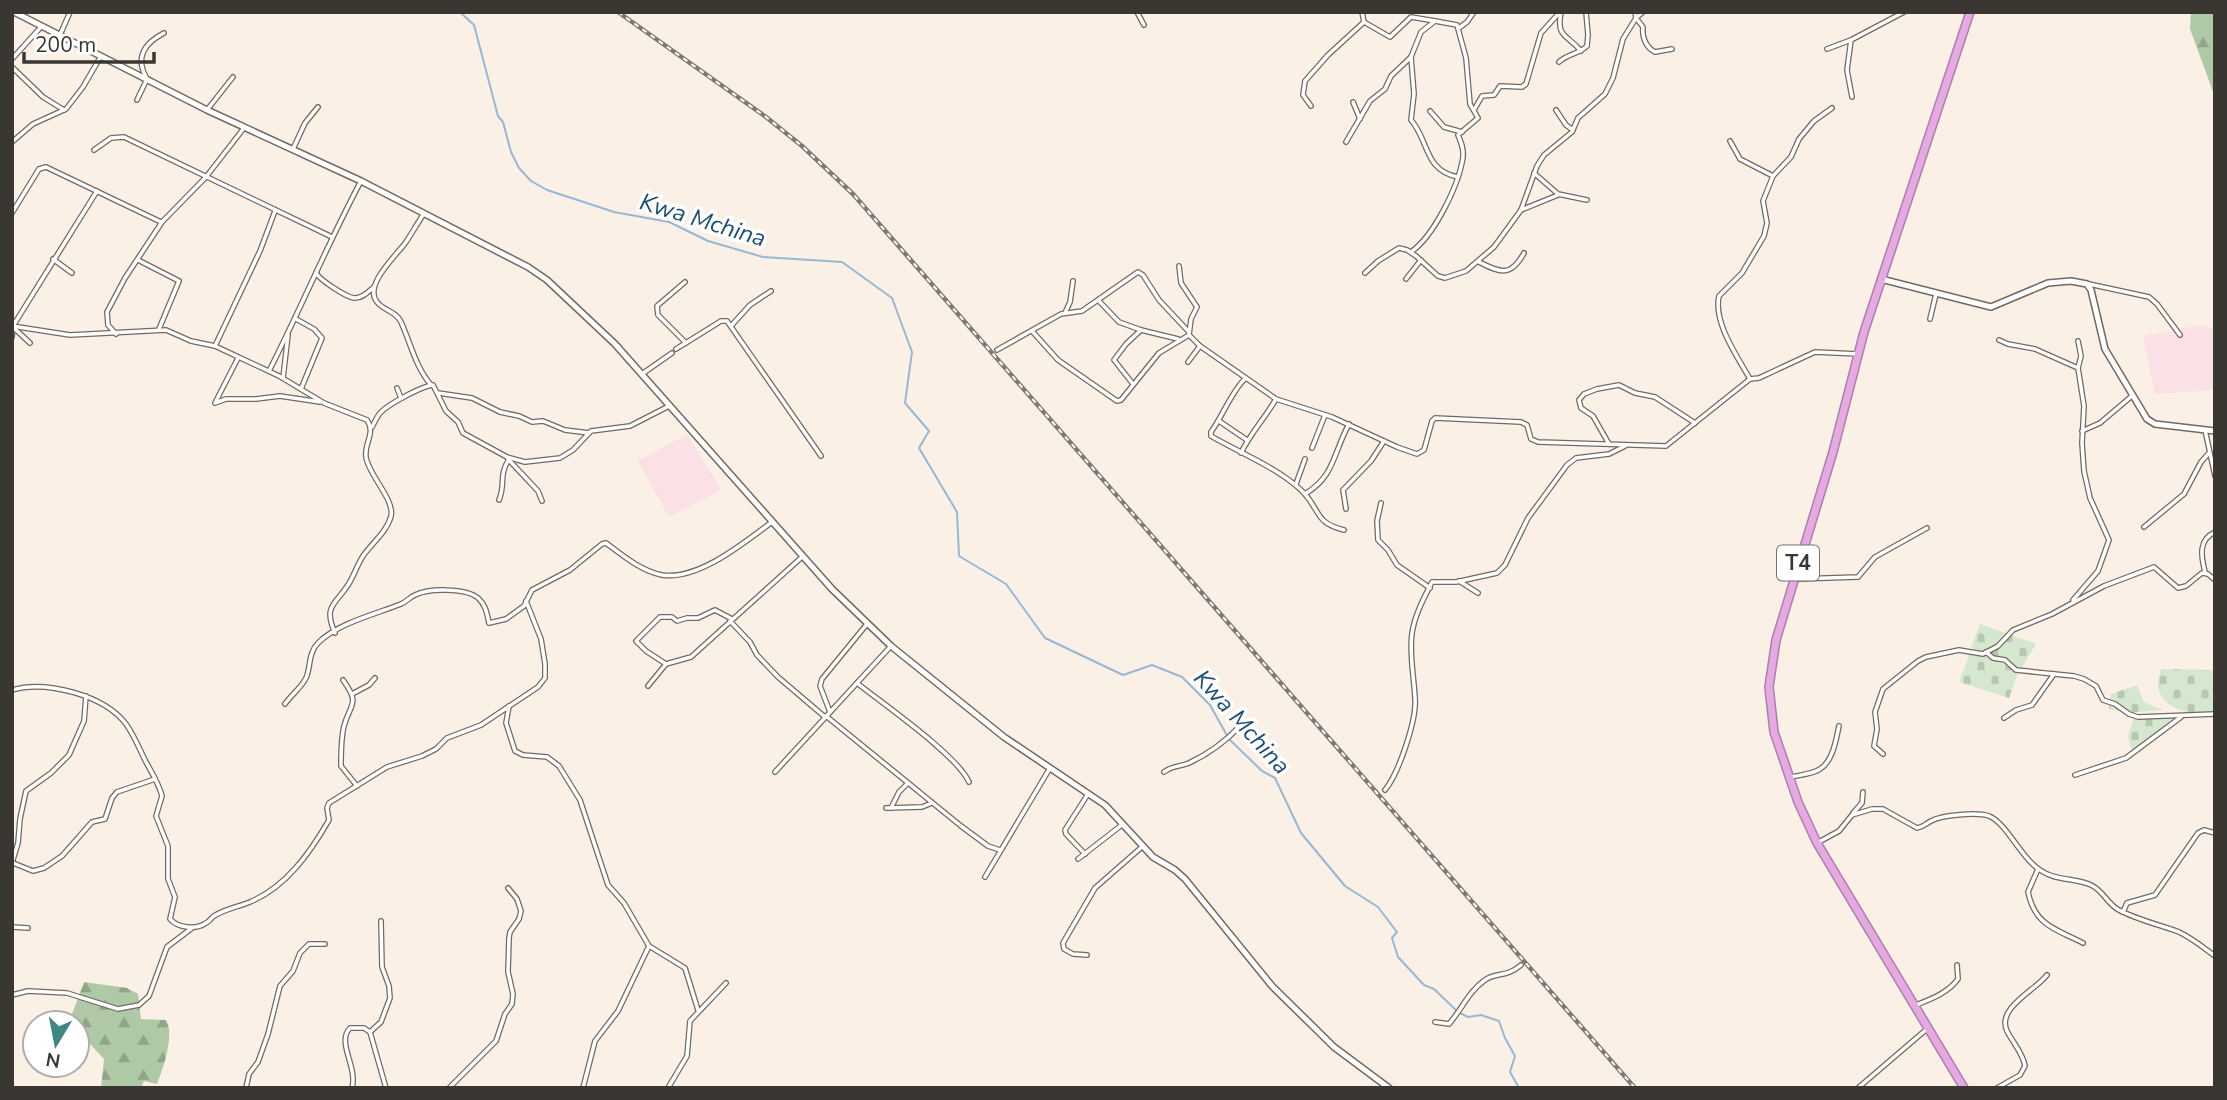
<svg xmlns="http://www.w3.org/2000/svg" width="2227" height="1100" font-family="'Nunito Sans',sans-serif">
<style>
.education{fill:#fbe0e5}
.forest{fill:url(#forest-firs)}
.cemetery{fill:url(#cemetery-stones)}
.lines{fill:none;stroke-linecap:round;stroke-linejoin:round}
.stream{stroke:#97b7d5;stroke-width:2}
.street-casing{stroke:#726960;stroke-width:6}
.secondary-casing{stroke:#726960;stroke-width:8}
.highway-casing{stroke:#aa81a6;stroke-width:10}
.street{stroke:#fff;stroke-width:3.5}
.secondary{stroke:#fff;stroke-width:5}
.highway{stroke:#e6a9e4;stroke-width:7}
.rail-casing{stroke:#7f7973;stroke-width:4.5}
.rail{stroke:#fff;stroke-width:2;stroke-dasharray:5;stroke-linecap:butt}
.labels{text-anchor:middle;stroke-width:7;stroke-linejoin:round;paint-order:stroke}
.shield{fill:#fff;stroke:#757270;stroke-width:2}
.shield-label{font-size:21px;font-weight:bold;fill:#3a3632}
.water-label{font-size:24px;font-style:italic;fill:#1d4e76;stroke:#fff}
</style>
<defs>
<pattern id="forest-firs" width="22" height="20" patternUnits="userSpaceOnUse" patternTransform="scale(1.75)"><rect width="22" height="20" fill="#afc9a7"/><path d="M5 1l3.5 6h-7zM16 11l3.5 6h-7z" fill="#8fa489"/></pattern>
<pattern id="cemetery-stones" width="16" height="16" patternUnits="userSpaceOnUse" patternTransform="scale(1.75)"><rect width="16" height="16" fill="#d5e7cf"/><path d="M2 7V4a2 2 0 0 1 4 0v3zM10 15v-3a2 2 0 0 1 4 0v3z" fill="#b8c7b2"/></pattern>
</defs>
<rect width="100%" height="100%" fill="#fbf0e6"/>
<!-- education -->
<g class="education">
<path d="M2200,325L2215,329V390L2155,394L2143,336Z"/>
<path d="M687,434L721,490L669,517L638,461Z"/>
</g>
<!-- forest -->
<g class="forest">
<path d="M2191,12H2215V97L2190,29Z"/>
<path d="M84,982L127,988L138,994L141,1019L166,1020C175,1034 163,1069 157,1084L144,1081L141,1088H101L104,1059L77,1030V1023L69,1022Z"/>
</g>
<!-- cemetery -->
<g class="cemetery">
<path d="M1980,624L2036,644L2021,669L1971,648Z"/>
<path d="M1971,651L2019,670L2009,698L1959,682Z"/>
<path d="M2161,669L2215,670V712C2196,716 2161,711 2158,686C2158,681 2160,674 2161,669Z"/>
<path d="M2137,685L2144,702L2162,710L2126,713L2109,709L2111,694Z"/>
<path d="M2175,717L2132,753L2128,736L2134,718Z"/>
</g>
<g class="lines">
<!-- stream -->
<path class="stream" d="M460,12L474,25L498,116L503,122L511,152L519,168L531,181L547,190L614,212L669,222L708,241L763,257L842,262L892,298L912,352L905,403L929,431L919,448L957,512L959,556L1006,584L1045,638L1123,675L1152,665L1182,677L1210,705L1229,739L1262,771L1275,778L1301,833L1345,886L1378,907L1397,932L1392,938L1398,957L1424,985L1434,989L1458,1012L1468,1017L1481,1015L1499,1021L1505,1038L1515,1056L1510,1072L1519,1088"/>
<defs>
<g id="street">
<path d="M1137,12L1144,25"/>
<path d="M1561,12C1556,38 1567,34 1581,51"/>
<path d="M1643,12L1636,18L1643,27C1642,36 1645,47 1655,52L1672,49"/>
<path d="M1364,22L1390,37L1411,17L1435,21"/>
<path d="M1459,28L1467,22L1474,12"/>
<path d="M60,35L70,12"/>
<path d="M1827,49L1851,40"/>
<path d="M1411,57L1414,94L1411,120C1429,140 1424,171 1458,177"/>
<path d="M12,59L41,27"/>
<path d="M1559,62C1567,54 1579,54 1587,46L1588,35L1586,12"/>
<path d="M12,67L43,97L64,110"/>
<path d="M1852,97L1847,70L1851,40L1904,12"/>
<path d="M137,100L147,79C134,57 145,43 164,33"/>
<path d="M1353,102L1360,119"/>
<path d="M1311,106L1303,95L1305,81L1328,55L1364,22L1362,12"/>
<path d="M207,110L233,77"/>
<path d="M1474,110L1482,96L1494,95L1500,86L1522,87L1526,84L1541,33L1560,12"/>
<path d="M1556,110L1566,125L1573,130"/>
<path d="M1430,111L1444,127L1462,132"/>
<path d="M1730,141L1740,159L1773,176"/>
<path d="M12,142L33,124L66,109L83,87L101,56"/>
<path d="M1346,142L1370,101L1385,89L1391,76L1411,57L1421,32L1435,21L1457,25L1466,58L1470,104L1478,118L1458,135C1461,142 1464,149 1463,157C1459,185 1434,236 1411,252"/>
<path d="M293,149L305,123L318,107"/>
<path d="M94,150L111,138L124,137L332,237"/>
<path d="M1534,173L1558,194L1587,200"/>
<path d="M1521,210L1558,195"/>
<path d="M12,213L39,169L46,167L161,222"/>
<path d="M423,215C417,224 412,233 406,242C397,255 363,285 377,302C384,311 396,311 401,322C411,344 415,366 431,385"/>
<path d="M53,259L72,273"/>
<path d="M138,260L179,281L159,329"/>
<path d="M1479,262C1501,273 1511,277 1524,253"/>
<path d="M1179,266L1181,283L1197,307L1191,319L1189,335L1200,346L1276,399L1332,417L1397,447L1417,454L1424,450L1432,421L1435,418L1521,422L1527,425L1531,439L1538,442L1666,446L1750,379L1759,378L1815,352L1858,354"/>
<path d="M316,273C320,280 346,297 354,298C362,299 369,291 374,287"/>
<path d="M1365,273L1378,261L1399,248L1407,250L1416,256L1438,276L1445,278L1466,271L1494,247L1521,210L1537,166L1544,155L1572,132L1578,118L1605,94L1613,78L1623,39L1636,18L1635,12"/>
<path d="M1406,279L1421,260"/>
<path d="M685,282L657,306L658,315L686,343"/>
<path d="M2089,284L2149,297L2157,304L2180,335"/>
<path d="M1098,300L1119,322L1141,330L1178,339"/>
<path d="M1065,313L1070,302L1073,281"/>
<path d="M296,319L314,329L322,338L301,389"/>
<path d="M1930,319L1936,294"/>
<path d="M12,326L70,335L166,330L191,341L215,346L279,376L324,403L367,420C376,433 364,443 366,457C368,474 395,500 391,516C387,532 372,543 363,556C357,565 354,576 348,585C335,605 323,606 335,633"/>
<path d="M731,326L750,305L771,291"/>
<path d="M14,328L30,343"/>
<path d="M1032,331L1058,360L1117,401L1121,400L1159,353L1189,335"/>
<path d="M116,334L108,325L107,312L125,278L162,222L206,177L244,128"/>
<path d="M12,337L13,326L97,191"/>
<path d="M1999,340L2008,344L2035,349L2078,368L2084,406L2082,443L2084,471L2090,498L2109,540L2098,571L2073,600"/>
<path d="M2078,341L2081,356L2078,368"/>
<path d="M215,346L260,251L275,211"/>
<path d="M676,349L721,321H727L821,456"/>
<path d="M997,350L1061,314L1082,311L1138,272L1143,275L1159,300L1189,332"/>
<path d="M1188,362L1200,346"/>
<path d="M269,371C301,308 328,243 361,181"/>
<path d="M642,374L672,353"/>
<path d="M283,378L288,335"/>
<path d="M1245,379C1233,389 1222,417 1211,432V436C1240,453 1283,470 1305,494C1321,513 1316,523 1344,530"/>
<path d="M1750,379C1737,356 1713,322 1719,296L1742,273L1764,236L1767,223L1763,201L1773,176L1791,157L1799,139L1814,121L1832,108"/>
<path d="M1133,384L1114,360L1126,344L1141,330"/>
<path d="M397,388L401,398"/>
<path d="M438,393L472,398L500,412L519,416L532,422L543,421L565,430L589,433"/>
<path d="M216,401L238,358"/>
<path d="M215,403L226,399H256L280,396L320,402"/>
<path d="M1219,421L1247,440"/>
<path d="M372,427C375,422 377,416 381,412C389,404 422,386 433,385L446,411L458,422L463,433L507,457L525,462L560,458L573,450L591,431L630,426L669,406"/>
<path d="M2205,430L2215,476"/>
<path d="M2082,431L2100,423L2133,395"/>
<path d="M1609,444L1593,416L1581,408L1579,400L1584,394L1597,389L1619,385L1635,393L1655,397L1695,423"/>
<path d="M1312,448L1325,415"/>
<path d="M1241,453C1250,434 1265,418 1276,399"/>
<path d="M508,459L538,491L542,501"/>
<path d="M1296,484L1305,459"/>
<path d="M1305,494C1335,476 1333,453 1349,424"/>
<path d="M499,500C506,483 498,477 509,459"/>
<path d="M1381,503L1377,521L1378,540L1388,550L1397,565L1430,588"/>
<path d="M1346,509L1343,490L1371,461L1384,441"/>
<path d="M2144,527L2184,494L2201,462L2209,453"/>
<path d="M2205,572C2201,556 2198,540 2215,532"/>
<path d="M1796,579L1858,577L1875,557L1927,528"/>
<path d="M1459,581L1478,593"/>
<path d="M730,621L750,642L757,655L778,677L825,717"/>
<path d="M1986,652L1993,658L2005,660L2016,670L2074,676L2084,679L2096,686L2103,700L2115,704L2129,714L2138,717L2215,714"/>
<path d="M666,664L646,651L636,641L660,617H672L677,621L687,618H698L715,610L732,619"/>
<path d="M343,680C361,705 350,703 344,726C341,738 341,754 341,766L357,786"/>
<path d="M857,683C883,704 957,755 969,782"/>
<path d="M648,686L666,664L691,657L802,557"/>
<path d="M12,690C46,680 104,695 126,724C134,735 140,750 146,762C152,773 159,784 162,796L156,816L168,846V879L175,897L170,919C178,928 196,930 206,923C209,922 211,918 214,916C225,909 238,907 250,902C286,887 310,853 329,820L327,808L329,803L387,767L422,756L436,749L447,738L481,725L538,687L545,678V664L541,639L526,601"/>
<path d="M352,694L369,685L375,678"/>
<path d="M285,704C291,695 301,688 306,678C311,667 308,653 318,643C338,623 376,614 401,604C406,602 410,597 415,595C429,588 466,588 478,598C486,605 487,614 489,623L506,619L524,606L532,590L570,570L602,544L606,543C622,555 641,571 662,575C698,581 745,542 772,522"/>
<path d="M509,706L506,723L515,751L523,755L547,757L559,766L580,800L608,885L624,903L649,946L685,968L698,1010"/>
<path d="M830,712L820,686L822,679L867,624"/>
<path d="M826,716L961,826L988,846L1000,850"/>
<path d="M2004,718L2016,710L2032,705L2054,674"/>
<path d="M1883,754L1874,746L1877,729L1875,712L1883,689L1918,661L1926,657L1959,650L1983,654L1998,646L2013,630L2052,614L2104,586L2154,567L2178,588L2186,586L2202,573L2208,574L2215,580"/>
<path d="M775,772L891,646"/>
<path d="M1164,772C1173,765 1180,767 1189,763C1208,754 1225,742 1239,727"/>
<path d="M2075,775L2126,758L2181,717"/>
<path d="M1791,777C1800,775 1813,774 1820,769C1833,761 1836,740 1839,726"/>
<path d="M1385,790C1399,773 1417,719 1415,698C1414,676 1409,655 1412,633C1415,614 1424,598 1432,582H1456L1497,573L1505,565L1528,518L1567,465L1576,458L1609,454L1625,446"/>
<path d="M886,808L922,807L932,803"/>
<path d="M891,808L899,792L908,783"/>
<path d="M1853,813L1862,803L1863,792"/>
<path d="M1817,843L1839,831L1852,815L1872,809H1883L1917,828C1924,827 1925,824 1931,821C1942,815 1977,812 1989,816C2006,823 2020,855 2036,867C2054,882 2073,877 2091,885C2103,890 2108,905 2119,910C2138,920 2160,925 2179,932C2192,938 2204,948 2215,956"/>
<path d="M1085,854L1066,834L1065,830L1088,794"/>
<path d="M1078,859L1123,824"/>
<path d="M12,863L18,843L20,819L26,791L51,773L69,755L84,721L86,696"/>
<path d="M13,863L33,871L44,868L62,856L92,822L105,819L112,798L117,792L155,779"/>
<path d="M2038,869L2028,892C2035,926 2056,929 2083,943"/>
<path d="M985,877L1050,768"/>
<path d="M2123,912L2127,903L2155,895L2198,833L2204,830L2215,833"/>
<path d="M12,927L28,928"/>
<path d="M1087,955L1073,954L1064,949L1063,943L1095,888L1143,846"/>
<path d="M12,995L28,991L67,993L118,1009L139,1005L149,996L167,947L192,928"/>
<path d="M1916,1005C1931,999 1948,993 1958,979L1957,965"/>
<path d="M1435,1022L1449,1024C1462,1009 1469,991 1485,980C1496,972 1506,978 1521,965"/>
<path d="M370,1032L381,1022L390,998L389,986L382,967L381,921"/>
<path d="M246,1088L249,1074L258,1062L268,1034L280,986L293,971L300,953L309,944H325"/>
<path d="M352,1088C358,1067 336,1042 350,1028H364L370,1032L386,1088"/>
<path d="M449,1088L496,1041L505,1014L512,1004L513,994L508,972L509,938L510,932L519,919L521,911L517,899L508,888"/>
<path d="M583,1088L595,1041L618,1011L649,946"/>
<path d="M668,1088L687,1056L690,1021L726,983"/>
<path d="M1858,1088L1928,1028"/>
<path d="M1997,1088L2020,1075L2025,1066C2023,1053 2013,1043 2007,1031C1996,1008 2036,990 2047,975"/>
</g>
<g id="secondary">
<path d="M14,12L207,110L361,181L528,267L547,280L615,344L832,589L891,646L1004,737L1105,805L1153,857L1175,870L1185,879L1272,986L1334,1047L1389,1088"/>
<path d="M1881,279L1991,307L2048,283L2071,281L2087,284L2091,290L2105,349L2147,419L2155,424L2215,431"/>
</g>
<path id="highway" d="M1964,1088L1817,843L1798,802L1774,732L1769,687L1776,640L1833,452L1864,332L1970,12"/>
</defs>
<!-- street casing -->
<use href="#street" class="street-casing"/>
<!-- secondary casing -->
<use href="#secondary" class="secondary-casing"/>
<!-- highway casing -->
<use href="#highway" class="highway-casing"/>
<!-- street -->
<use href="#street" class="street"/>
<!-- secondary -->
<use href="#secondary" class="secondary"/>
<!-- highway -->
<use href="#highway" class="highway"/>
<defs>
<path id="rail" d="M618,12L766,117L802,146L853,194L1635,1088"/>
</defs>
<!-- rail casing -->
<use href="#rail" class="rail-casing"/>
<!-- rail -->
<use href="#rail" class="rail"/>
</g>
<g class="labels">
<!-- shield labels -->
<rect class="shield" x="1777" y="545.5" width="42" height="35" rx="5"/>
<g class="shield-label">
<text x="1798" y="570">T4</text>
</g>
<!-- water labels -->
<g class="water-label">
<text transform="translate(703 220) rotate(17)" y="8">Kwa Mchina</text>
<text transform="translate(1242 722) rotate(48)" y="8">Kwa Mchina</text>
</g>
</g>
<!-- border -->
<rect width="2227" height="1100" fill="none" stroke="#3a3632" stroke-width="28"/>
<!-- north arrow -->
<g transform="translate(56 1044) rotate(190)"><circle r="33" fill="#ffffff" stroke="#b0afad" stroke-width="2"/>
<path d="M0-5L12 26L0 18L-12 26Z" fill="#3f8782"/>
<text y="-10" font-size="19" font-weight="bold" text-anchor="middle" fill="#3a3632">N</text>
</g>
<!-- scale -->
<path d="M24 52v10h130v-10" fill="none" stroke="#3a3632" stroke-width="3.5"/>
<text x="35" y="52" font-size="21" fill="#3a3632" stroke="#ffffff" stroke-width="5" paint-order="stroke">200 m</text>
</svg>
